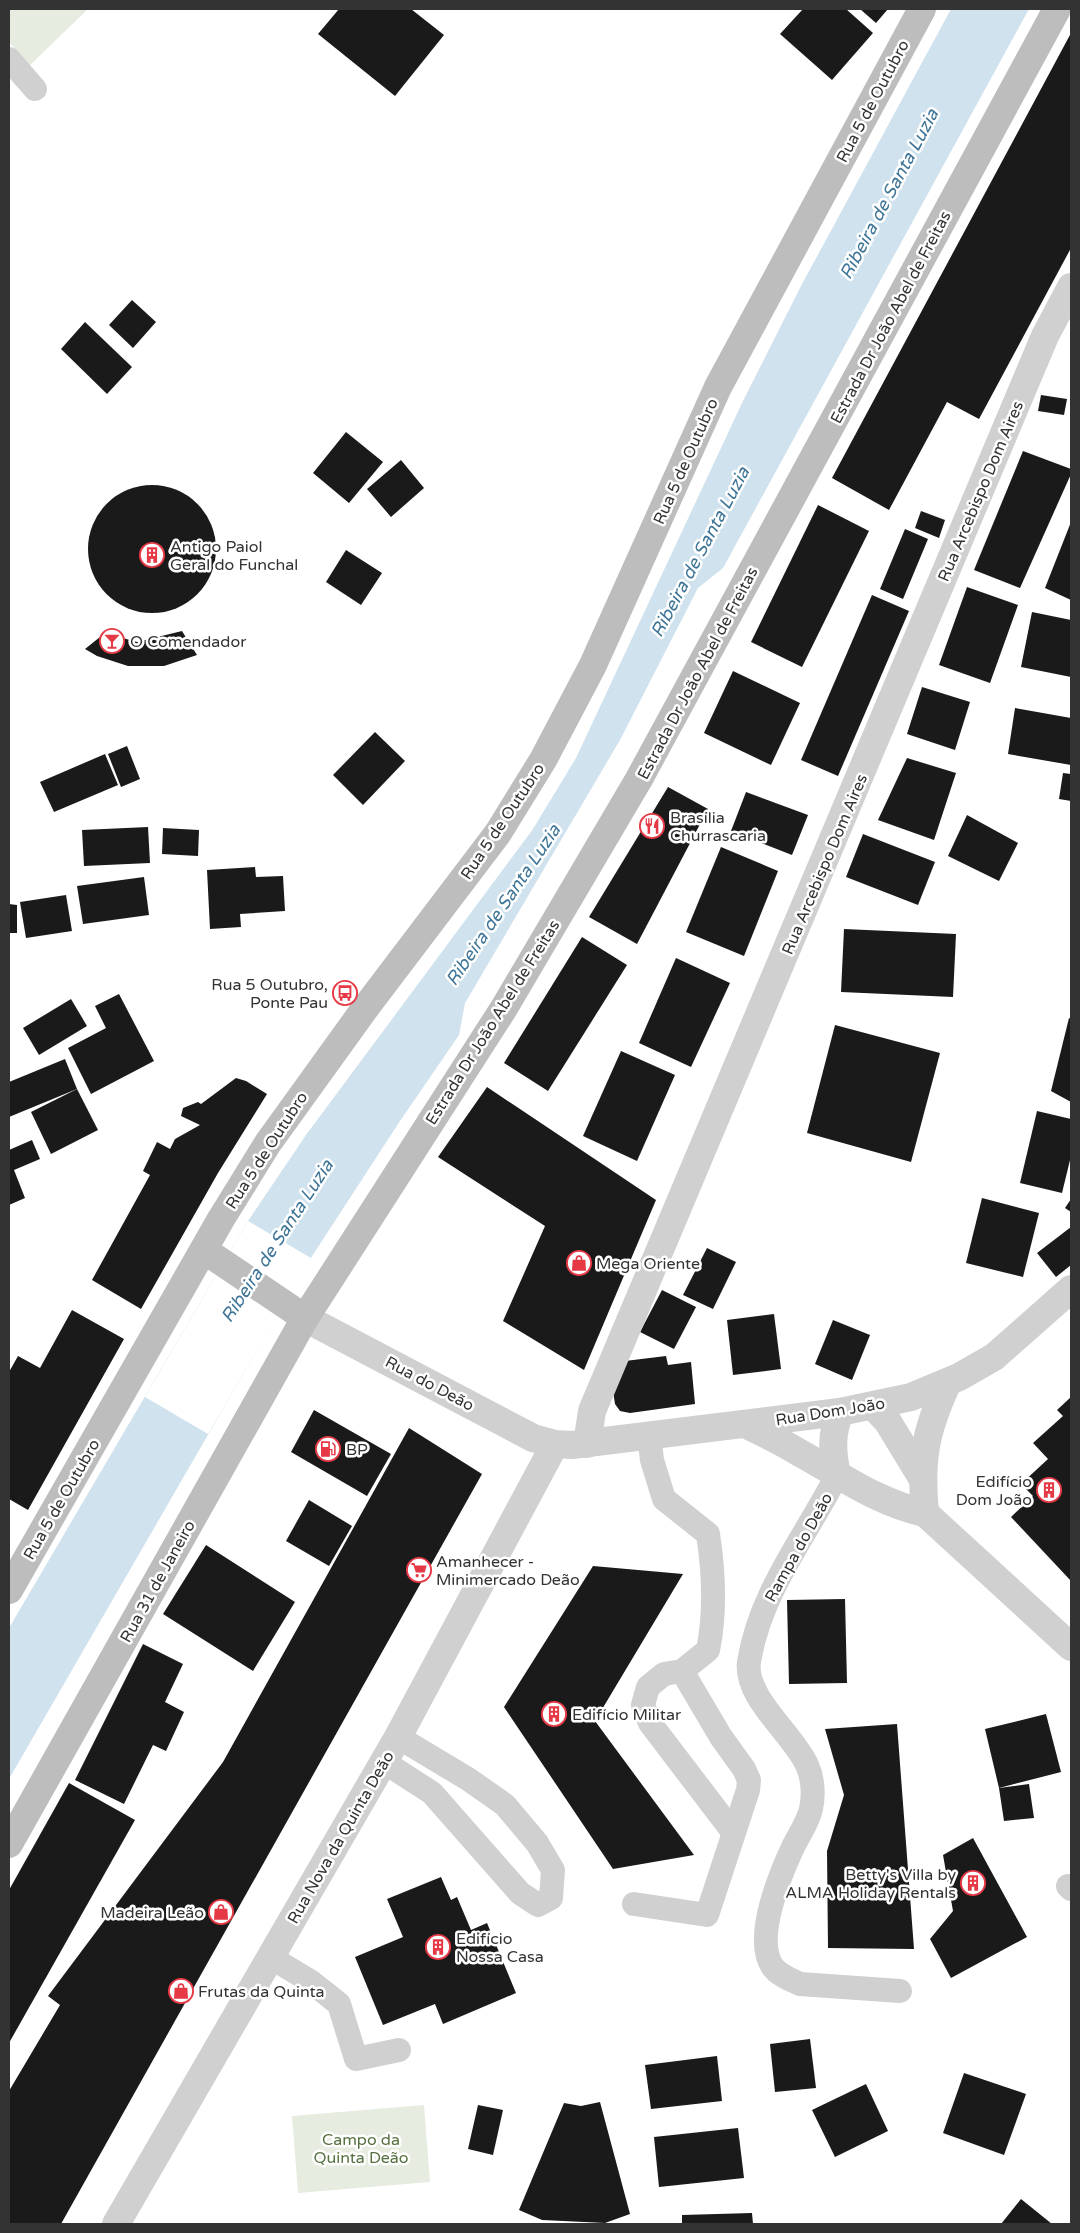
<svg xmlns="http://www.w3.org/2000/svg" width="1080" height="2233" font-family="'Varela Round',sans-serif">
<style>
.green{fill:#e6ecdf}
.water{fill:#cfe2ee}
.pier{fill:#fff}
.building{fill:#1a1a1a}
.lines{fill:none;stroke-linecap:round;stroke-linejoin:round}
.lane{stroke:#d0d0d0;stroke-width:24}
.street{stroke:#d0d0d0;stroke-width:28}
.secondary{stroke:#bdbdbd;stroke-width:28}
.labels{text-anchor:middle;stroke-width:5;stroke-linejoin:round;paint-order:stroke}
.street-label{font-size:16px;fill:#333;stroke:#fff}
.poi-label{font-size:16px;fill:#333;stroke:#fff;text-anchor:start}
.park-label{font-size:16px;fill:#56703f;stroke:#fff}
.water-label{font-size:18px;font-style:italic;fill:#3f7597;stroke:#fff}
</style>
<rect width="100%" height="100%" fill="#fff"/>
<!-- green -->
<g class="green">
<path d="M9,9H88L29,66L9,42Z"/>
<path d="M424,2105L430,2182L298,2193L292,2116Z"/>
</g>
<!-- water -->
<path class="water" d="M951,9H1029L723,568L698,588L620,740L465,1003L459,1035L400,1121L305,1267L9,1779V1628L248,1221L306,1135L533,829L576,758L743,401L801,286Z"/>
<!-- pier -->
<path class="pier" d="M248,1221L311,1258L208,1434L145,1397Z"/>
<!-- building -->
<g class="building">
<path d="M339,9H411L444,35L395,96L318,34Z"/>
<path d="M803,9H846L873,33L832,80L780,34Z"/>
<path d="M860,9H888L876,23Z"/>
<path d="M1071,33V248L979,419L947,402L889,510L832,478Z"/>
<path d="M132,300L156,322L133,348L109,325Z"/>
<path d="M85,322L132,367L107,394L61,349Z"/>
<path d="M1041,395L1067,399L1064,415L1038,411Z"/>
<path d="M346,432L383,462L349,503L313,473Z"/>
<path d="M1023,451L1071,469V474L1020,588L974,570Z"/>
<path d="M401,460L424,488L391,517L367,489Z"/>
<circle cx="152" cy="549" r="64"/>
<path d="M818,505L869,531L802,667L751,642Z"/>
<path d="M921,511L945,520L939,538L915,528Z"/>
<path d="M1071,522V600L1045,588Z"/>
<path d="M905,529L928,539L903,599L880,589Z"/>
<path d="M346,550L382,573L361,605L326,582Z"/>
<path d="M967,587L1018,605L990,683L939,665Z"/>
<path d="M872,595L909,611L838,776L801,760Z"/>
<path d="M1032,612L1071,620V677L1021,667Z"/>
<path d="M182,631L197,655L164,666H128L97,656L85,649L105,633L137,642Z"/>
<path d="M733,671L800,703L771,765L704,733Z"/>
<path d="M922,687L970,702L955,750L907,734Z"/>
<path d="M1015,708L1071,718V765L1008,754Z"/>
<path d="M375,732L405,761L363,805L333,775Z"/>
<path d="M127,746L140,779L121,787L108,754Z"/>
<path d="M105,754L118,785L54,812L40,782Z"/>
<path d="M907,758L956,773L934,840L878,820Z"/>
<path d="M1063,773L1071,774V801L1059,799Z"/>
<path d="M668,787L708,809L637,944L589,917Z"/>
<path d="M746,792L808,815L792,855L731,831Z"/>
<path d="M967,815L1018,843L999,881L948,856Z"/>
<path d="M148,827L150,863L84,866L82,830Z"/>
<path d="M163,828L199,830L198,856L162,854Z"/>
<path d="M863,834L935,862L918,905L846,877Z"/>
<path d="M721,847L778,871L744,956L686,932Z"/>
<path d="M255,867L256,877L283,876L285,911L240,914L241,927L210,929L207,870Z"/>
<path d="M144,877L149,915L83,924L77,886Z"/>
<path d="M66,895L72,931L26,938L20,902Z"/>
<path d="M9,904L17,905V933H9Z"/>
<path d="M844,929L956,934L953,997L841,992Z"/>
<path d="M582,937L627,965L548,1091L504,1063Z"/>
<path d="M676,958L730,983L691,1067L639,1043Z"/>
<path d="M119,994L154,1061L91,1094L68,1048L106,1028L95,1006Z"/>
<path d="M71,999L87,1026L39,1055L23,1028Z"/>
<path d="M1069,1018L1071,1019V1102L1051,1091Z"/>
<path d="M835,1025L940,1053L911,1162L807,1133Z"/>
<path d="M621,1051L675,1075L637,1161L583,1136Z"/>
<path d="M65,1059L77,1089L9,1117V1082Z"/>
<path d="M236,1078L246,1081L267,1094L218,1173L141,1309L92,1280L150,1175L143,1171L157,1142L170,1149L175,1139L200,1125L181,1116L183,1108L198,1102L201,1104Z"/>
<path d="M487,1087L656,1200L584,1370L503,1321L545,1226L438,1157Z"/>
<path d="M77,1089L98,1130L51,1154L31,1112Z"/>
<path d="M1037,1111L1071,1119V1156L1062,1193L1020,1183Z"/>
<path d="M32,1140L40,1159L14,1170L25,1198L9,1205V1150Z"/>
<path d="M982,1198L1039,1213L1023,1277L966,1263Z"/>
<path d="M1071,1199V1212L1065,1208Z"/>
<path d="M1071,1227V1265L1056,1277L1037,1253Z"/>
<path d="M707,1248L736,1262L713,1309L683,1295Z"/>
<path d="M662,1290L696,1307L674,1349L640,1332Z"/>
<path d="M72,1310L124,1339L28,1510L9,1499V1372L18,1356L40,1368Z"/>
<path d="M774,1314L781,1369L733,1375L727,1320Z"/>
<path d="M833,1320L870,1335L852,1380L815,1364Z"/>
<path d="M666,1356L668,1365L691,1362L695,1404L630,1413L620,1411L615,1404L613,1391L625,1361Z"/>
<path d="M1071,1397V1581L1011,1517L1033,1496L1021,1484L1048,1459L1033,1443L1063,1416L1057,1410Z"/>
<path d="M314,1410L391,1454L367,1496L291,1452Z"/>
<path d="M409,1428L482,1474L61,2224H9V2091L60,2005L48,1996L223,1762Z"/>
<path d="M309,1500L352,1526L329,1566L286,1541Z"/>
<path d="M206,1545L295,1602L253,1671L163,1614Z"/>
<path d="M593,1566L683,1574L595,1721L694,1855L613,1869L504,1707Z"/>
<path d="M845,1599L847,1683L789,1684L787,1600Z"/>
<path d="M143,1644L183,1664L165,1702L184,1712L166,1751L153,1745L124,1804L75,1780Z"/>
<path d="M1046,1714L1061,1772L999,1788L985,1729Z"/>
<path d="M897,1724L914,1949L828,1948L827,1851L844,1795L825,1729Z"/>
<path d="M69,1783L135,1820L9,2043V1890Z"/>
<path d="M1029,1784L1034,1818L1004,1821L999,1788Z"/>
<path d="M973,1838L1027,1937L951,1978L930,1939L953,1911L943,1855Z"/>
<path d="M441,1877L451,1900L457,1897L471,1930L487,1923L516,1993L443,2024L435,2004L383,2025L355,1957L403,1937L387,1899Z"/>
<path d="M810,2039L816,2088L775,2092L770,2044Z"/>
<path d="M717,2056L722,2101L651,2109L645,2065Z"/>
<path d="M964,2073L1026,2094L1004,2155L943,2133Z"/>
<path d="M866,2084L888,2131L835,2157L812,2110Z"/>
<path d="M600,2102L630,2214L605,2223L542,2220L519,2210L564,2103L581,2106Z"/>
<path d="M478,2105L503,2110L493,2155L468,2149Z"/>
<path d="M738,2128L744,2178L659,2187L654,2137Z"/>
<path d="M1021,2199L1052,2224H1001Z"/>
<path d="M752,2213L753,2224H682V2215Z"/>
</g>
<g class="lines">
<!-- lane -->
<g class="lane">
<path d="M9,59L35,89"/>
<path d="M649,1435L652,1460L664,1499L708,1534C714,1573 716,1611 708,1650L682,1671L664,1674L648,1687L643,1705L650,1723L733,1832"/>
<path d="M837,1475C806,1536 760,1592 749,1662C744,1697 793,1734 807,1765C813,1778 814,1795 811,1809C808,1822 799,1835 793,1847C780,1875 754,1937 772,1966C778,1975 791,1980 800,1984L900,1991"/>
<path d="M384,1762L432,1793L520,1893L538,1905L551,1898L553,1870L537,1843L505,1805L468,1779L398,1737"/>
<path d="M1068,1886L1071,1889"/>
<path d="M634,1904L707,1915L748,1790L749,1780L744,1769L721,1737L682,1671"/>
<path d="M270,1957L310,1981L339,2004L356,2059L399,2050"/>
</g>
<!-- street -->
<g class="street">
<path d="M305,1318L533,1438L555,1444L572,1445L840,1412L911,1397L959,1377L994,1357L1071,1289"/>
<path d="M873,1406L888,1422L922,1478"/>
<path d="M745,1424C764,1433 782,1442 800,1453C842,1476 878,1503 925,1513L1071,1647"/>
<path d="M587,1444L592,1411L1045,336L1071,287"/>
<path d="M837,1475C832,1452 831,1434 840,1412"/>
<path d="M925,1513C920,1460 925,1431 948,1382"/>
<path d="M116,2224L398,1737L555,1444"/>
</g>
<!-- secondary -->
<g class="secondary">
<path d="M204,1250L305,1318"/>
<path d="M9,1590L221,1219L268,1143L366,1007L498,833L543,760L593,665L718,387L922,9"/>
<path d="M9,1844L305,1318L504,1008L639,779L1057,9"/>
</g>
</g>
<!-- icons -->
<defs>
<symbol id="building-ring" viewBox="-11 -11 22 22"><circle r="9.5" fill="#fff" stroke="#e63946" stroke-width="1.5"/><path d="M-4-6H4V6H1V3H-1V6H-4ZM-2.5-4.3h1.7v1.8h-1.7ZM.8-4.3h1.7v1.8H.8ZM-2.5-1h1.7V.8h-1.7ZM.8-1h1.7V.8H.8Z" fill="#e63946"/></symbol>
<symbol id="bar-ring" viewBox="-11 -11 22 22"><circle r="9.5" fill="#fff" stroke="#e63946" stroke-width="1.5"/><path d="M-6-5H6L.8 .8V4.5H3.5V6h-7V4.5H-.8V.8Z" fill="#e63946"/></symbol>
<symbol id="restaurant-ring" viewBox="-11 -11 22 22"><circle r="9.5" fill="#fff" stroke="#e63946" stroke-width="1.5"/><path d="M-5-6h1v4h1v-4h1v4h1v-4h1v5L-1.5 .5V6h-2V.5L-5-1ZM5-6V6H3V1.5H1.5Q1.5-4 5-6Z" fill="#e63946"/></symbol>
<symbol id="bus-ring" viewBox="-11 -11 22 22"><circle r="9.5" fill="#fff" stroke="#e63946" stroke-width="1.5"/><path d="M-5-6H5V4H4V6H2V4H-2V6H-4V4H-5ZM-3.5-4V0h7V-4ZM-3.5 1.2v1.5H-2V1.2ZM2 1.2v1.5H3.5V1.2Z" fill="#e63946"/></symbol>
<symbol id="shop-ring" viewBox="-11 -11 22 22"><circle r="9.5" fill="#fff" stroke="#e63946" stroke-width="1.5"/><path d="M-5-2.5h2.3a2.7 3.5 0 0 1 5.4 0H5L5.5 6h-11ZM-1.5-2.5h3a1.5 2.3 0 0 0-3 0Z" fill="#e63946"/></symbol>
<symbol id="fuel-ring" viewBox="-11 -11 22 22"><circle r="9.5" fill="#fff" stroke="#e63946" stroke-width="1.5"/><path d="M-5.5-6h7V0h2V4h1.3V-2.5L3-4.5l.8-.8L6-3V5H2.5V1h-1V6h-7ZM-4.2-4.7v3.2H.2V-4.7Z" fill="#e63946"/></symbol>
<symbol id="supermarket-ring" viewBox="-11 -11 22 22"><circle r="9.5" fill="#fff" stroke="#e63946" stroke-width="1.5"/><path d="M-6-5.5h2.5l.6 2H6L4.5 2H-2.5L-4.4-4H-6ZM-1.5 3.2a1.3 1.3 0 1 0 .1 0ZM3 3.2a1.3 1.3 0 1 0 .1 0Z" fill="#e63946"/></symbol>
</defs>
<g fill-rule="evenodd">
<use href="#building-ring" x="138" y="541" width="28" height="28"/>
<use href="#bar-ring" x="98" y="627" width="28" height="28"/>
<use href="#restaurant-ring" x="638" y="812" width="28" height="28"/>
<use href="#bus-ring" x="331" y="979" width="28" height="28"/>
<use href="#shop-ring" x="565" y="1249" width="28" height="28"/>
<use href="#fuel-ring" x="314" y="1435" width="28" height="28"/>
<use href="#building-ring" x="1035" y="1476" width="28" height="28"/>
<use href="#supermarket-ring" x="405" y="1556" width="28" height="28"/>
<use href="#building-ring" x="540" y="1700" width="28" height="28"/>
<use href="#building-ring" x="959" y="1869" width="28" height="28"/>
<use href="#shop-ring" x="207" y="1898" width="28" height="28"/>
<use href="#building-ring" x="424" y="1933" width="28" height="28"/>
<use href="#shop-ring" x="167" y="1977" width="28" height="28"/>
</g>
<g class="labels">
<!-- street labels -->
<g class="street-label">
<text transform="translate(872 101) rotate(-62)" y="6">Rua 5 de Outubro</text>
<text transform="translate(890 317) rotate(-62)" y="6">Estrada Dr João Abel de Freitas</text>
<text transform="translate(685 461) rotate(-66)" y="6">Rua 5 de Outubro</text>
<text transform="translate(980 491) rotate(-67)" y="6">Rua Arcebispo Dom Aires</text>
<text transform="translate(697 673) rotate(-62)" y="6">Estrada Dr João Abel de Freitas</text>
<text transform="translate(502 821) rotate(-56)" y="6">Rua 5 de Outubro</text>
<text transform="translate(824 864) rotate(-67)" y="6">Rua Arcebispo Dom Aires</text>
<text transform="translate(492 1022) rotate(-58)" y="6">Estrada Dr João Abel de Freitas</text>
<text transform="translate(266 1150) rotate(-57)" y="6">Rua 5 de Outubro</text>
<text transform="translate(430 1383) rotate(28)" y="6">Rua do Deão</text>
<text transform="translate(830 1411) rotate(-9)" y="6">Rua Dom João</text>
<text transform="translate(61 1499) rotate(-60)" y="6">Rua 5 de Outubro</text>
<text transform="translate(798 1547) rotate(-61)" y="6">Rampa do Deão</text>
<text transform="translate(157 1581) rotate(-61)" y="6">Rua 31 de Janeiro</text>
<text transform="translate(340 1837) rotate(-60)" y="6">Rua Nova da Quinta Deão</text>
</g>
<!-- poi labels -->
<g class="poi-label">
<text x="170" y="552">Antigo Paiol<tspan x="170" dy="18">Geral do Funchal</tspan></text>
<text x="130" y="647">O Comendador</text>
<text x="670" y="823">Brasília<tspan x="670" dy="18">Churrascaria</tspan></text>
<text x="328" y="990" text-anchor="end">Rua 5 Outubro,<tspan x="328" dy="18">Ponte Pau</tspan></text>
<text x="596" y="1269">Mega Oriente</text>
<text x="346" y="1455">BP</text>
<text x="1032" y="1487" text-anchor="end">Edifício<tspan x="1032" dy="18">Dom João</tspan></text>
<text x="436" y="1567">Amanhecer -<tspan x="436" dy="18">Minimercado Deão</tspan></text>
<text x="572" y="1720">Edifício Militar</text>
<text x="956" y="1880" text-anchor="end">Betty's Villa by<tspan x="956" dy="18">ALMA Holiday Rentals</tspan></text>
<text x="204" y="1918" text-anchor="end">Madeira Leão</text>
<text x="456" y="1944">Edifício<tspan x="456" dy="18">Nossa Casa</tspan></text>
<text x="198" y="1997">Frutas da Quinta</text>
</g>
<!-- park labels -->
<g class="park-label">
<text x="361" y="2145">Campo da<tspan x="361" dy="18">Quinta Deão</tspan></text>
</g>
<!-- water labels -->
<g class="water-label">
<text transform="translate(889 194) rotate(-62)" y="6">Ribeira de Santa Luzia</text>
<text transform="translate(700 552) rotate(-62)" y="6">Ribeira de Santa Luzia</text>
<text transform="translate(503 905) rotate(-56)" y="6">Ribeira de Santa Luzia</text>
<text transform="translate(277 1241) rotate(-57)" y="6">Ribeira de Santa Luzia</text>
</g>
</g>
<!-- border -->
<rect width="1080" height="2233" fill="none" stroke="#333333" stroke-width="20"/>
</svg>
